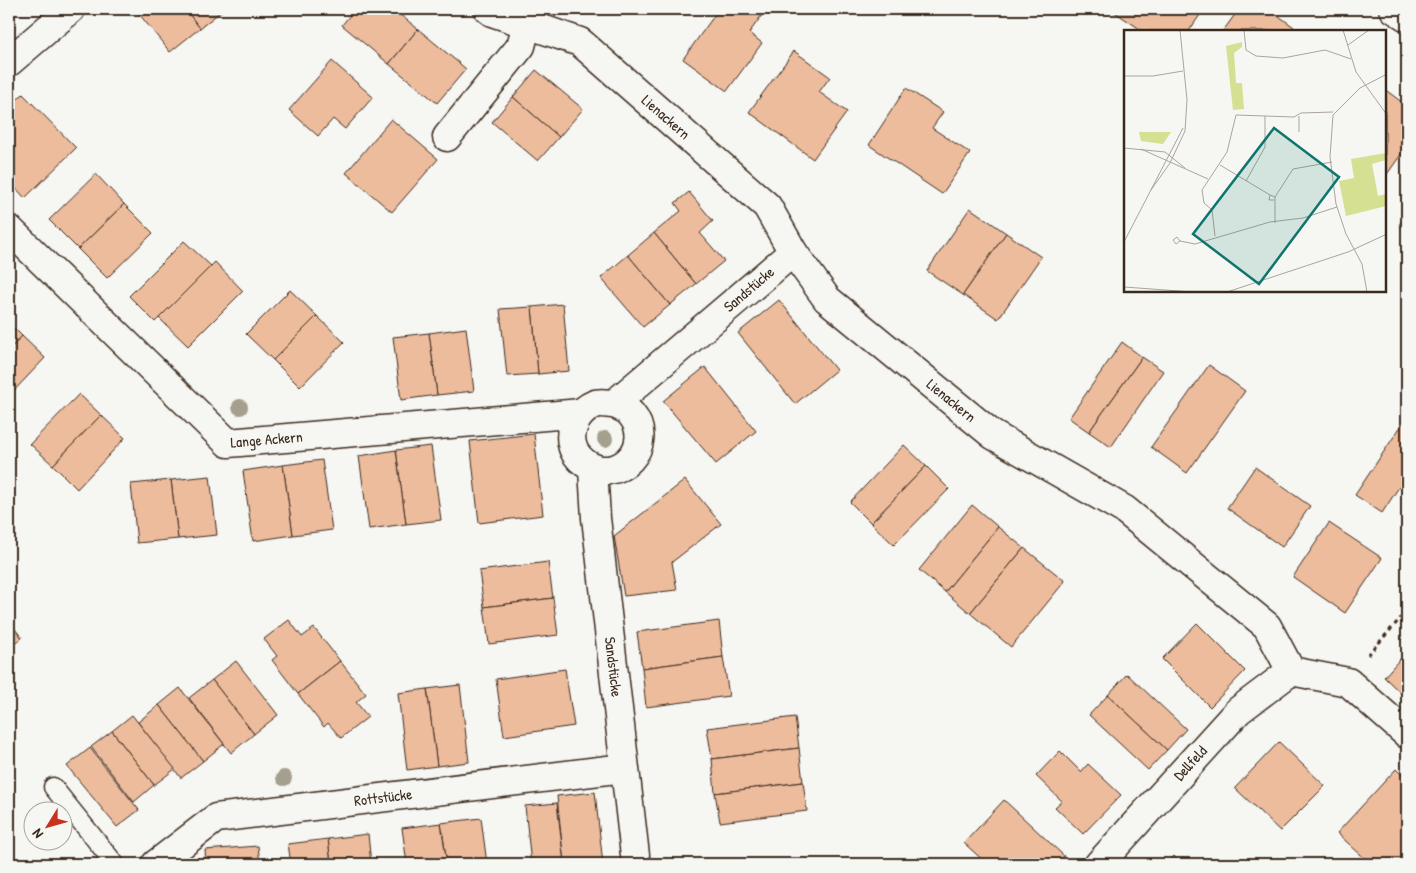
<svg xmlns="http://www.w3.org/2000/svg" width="1416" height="873" font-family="'Patrick Hand',sans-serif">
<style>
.building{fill:#edbc9d;stroke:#3b2a1e}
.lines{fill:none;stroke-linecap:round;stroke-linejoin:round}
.service-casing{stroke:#3b2a1e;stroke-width:21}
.minor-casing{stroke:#3b2a1e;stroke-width:31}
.path{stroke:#3b2a1e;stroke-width:3;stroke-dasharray:4 4;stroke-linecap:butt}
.service{stroke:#f6f6f2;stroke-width:18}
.minor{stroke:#f6f6f2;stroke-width:28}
.tree{fill:#a59f8d}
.labels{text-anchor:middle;stroke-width:5;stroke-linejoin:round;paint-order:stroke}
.street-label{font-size:15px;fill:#3b2a1e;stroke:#f6f6f2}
.inset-road{fill:none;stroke:#aba49d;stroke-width:1}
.view{fill:#0f766e;fill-opacity:0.15;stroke:#0f766e;stroke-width:2.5}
.inset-edge{fill:none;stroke:#3b2a1e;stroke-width:2.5}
</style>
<rect width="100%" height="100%" fill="#f6f6f2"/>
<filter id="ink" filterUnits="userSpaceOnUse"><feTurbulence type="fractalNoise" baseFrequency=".02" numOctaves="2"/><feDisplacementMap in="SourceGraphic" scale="10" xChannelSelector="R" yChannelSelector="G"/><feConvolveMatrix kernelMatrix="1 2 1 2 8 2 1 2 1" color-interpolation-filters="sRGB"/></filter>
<g filter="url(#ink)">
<!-- building -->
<g class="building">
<path d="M135,9H185L200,28L170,52Z"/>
<path d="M185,9H224L200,28Z"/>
<path d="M355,9H393L418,29L389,64L342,25Z"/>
<path d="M719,9H754L762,15L749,33L762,43L727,91L683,59Z"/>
<path d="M1110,9H1204L1189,31H1143Z"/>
<path d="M1239,9H1269L1294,27L1291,31H1223Z"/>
<path d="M418,29L466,69L437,103L389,64Z"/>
<path d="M794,51L830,77L819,92L847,112L813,159L749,112Z"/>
<path d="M332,61L373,97L345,129L333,119L318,136L289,110Z"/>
<path d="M536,70L583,109L559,137L513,97Z"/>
<path d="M906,88L943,112L932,128L970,153L942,194L869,145Z"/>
<path d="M1387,91L1407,106V146L1385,177V94Z"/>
<path d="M23,94L76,148L25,198L9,181V107Z"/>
<path d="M513,97L559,137L538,161L492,122Z"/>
<path d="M391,119L438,159L392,212L346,173Z"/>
<path d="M96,174L124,204L78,249L49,220Z"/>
<path d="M689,192L713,221L700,233L724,261L696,284L654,233L681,211L675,203Z"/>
<path d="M124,204L153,233L107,278L78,249Z"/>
<path d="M970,208L1006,233L963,295L927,271Z"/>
<path d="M1407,213V230L1399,225Z"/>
<path d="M654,233L696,284L670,305L628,255Z"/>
<path d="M1006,233L1041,257L998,319L963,295Z"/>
<path d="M184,241L211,266L155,322L129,296Z"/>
<path d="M628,255L670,305L643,327L601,278Z"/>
<path d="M215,262L243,291L188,346L159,318Z"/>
<path d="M290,290L317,316L273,360L246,334Z"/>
<path d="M779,300L836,370L795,404L738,333Z"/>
<path d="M563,304L569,371L538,374L532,307Z"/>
<path d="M532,307L538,374L507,376L500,309Z"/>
<path d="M317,316L344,342L300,387L273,360Z"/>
<path d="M9,323L22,336L9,350Z"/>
<path d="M466,328L474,391L437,395L429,333Z"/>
<path d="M429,333L437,395L401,400L393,337Z"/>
<path d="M22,336L45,358L9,396V350Z"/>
<path d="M1122,342L1142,357L1089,432L1069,418Z"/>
<path d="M1142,357L1163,371L1111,447L1089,432Z"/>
<path d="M1209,365L1245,391L1187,473L1151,447Z"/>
<path d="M705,367L756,431L716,464L663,401Z"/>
<path d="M79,394L101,415L53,465L30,444Z"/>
<path d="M101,415L125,438L77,489L53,465Z"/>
<path d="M1407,417V493L1399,487L1382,513L1355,495Z"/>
<path d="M534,434L543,515L479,523L470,441Z"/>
<path d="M904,445L926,466L871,523L850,502Z"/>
<path d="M431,446L441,520L406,524L396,450Z"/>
<path d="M396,450L406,524L369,529L359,456Z"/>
<path d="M322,460L332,530L293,535L283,465Z"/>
<path d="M283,465L293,535L253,541L243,471Z"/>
<path d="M926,466L949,489L894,545L871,523Z"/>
<path d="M1255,467L1310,506L1282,547L1227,508Z"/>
<path d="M210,476L217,535L178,539L171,480Z"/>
<path d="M171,480L178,539L137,543L131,484Z"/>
<path d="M685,480L721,524L672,562L677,590L624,596L614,536Z"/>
<path d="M972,505L998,527L945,592L919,570Z"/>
<path d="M1329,523L1382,558L1345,613L1293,577Z"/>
<path d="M998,527L1024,548L970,613L945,592Z"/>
<path d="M1024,548L1065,581L1011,647L970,613Z"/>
<path d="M548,562L553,598L484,607L479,571Z"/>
<path d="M553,598L558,635L489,644L484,607Z"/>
<path d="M289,620L302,637L314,628L340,661L298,694L272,660L277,656L264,639Z"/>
<path d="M9,621L22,638L9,648Z"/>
<path d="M719,621L723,657L642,668L637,632Z"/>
<path d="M1197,623L1245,671L1210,707L1162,659Z"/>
<path d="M1407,651V699L1384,677Z"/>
<path d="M723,657L729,696L646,707L642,668Z"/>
<path d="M236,661L278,715L254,734L212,680Z"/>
<path d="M340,661L366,694L356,702L368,717L341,738L328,723L324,727L298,694Z"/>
<path d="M565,669L574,726L504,736L496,679Z"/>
<path d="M1127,674L1186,729L1167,750L1108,695Z"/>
<path d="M212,680L254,734L231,753L189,698Z"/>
<path d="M460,685L469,762L437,766L427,689Z"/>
<path d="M180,688L224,744L203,761L159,705Z"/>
<path d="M427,689L437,766L407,770L398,693Z"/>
<path d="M1108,695L1167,750L1148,770L1089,715Z"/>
<path d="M159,705L203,761L181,778L138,722Z"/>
<path d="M132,715L175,769L154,785L112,731Z"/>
<path d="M795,717L799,748L712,759L707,728Z"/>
<path d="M112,731L154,785L134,802L91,747Z"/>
<path d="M1279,742L1325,786L1280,831L1235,788Z"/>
<path d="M90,748L139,810L117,827L67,766Z"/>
<path d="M799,748L803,782L715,793L712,759Z"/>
<path d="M1060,751L1081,772L1088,764L1121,795L1083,834L1055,807L1062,801L1036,776Z"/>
<path d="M1396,769L1407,780V855L1399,864H1371L1337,833Z"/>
<path d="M803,782L807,811L720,822L715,793Z"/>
<path d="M595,792L603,864H564L557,796Z"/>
<path d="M1004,800L1064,856L1056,864H987L964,843Z"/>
<path d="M557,803L564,864H531L525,806Z"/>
<path d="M481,818L487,864H447L441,823Z"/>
<path d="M441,823L447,864H407L402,828Z"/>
<path d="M368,834L371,864H331L328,839Z"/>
<path d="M328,839L331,864H291L288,844Z"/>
<path d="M258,846L260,864H206L205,850Z"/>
<path d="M1174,856L1182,864H1166Z"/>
<path d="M743,861L744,864H719Z"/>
</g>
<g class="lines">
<defs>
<path id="service" d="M53,787L115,864"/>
<g id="minor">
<path id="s1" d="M488,9L492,12L580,42L767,206L793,252L827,299L993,435L1125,510L1267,626L1291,671L1348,682L1407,734"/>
<path d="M1394,9L1407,17"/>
<path d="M9,62L71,9"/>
<path d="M447,137L521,46L527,23"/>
<path id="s2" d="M9,229L228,443L581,413"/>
<path id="s3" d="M614,404C619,406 627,409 631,414C657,445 618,487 585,463C579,459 573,451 572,444C568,427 580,410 595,404C600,402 608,404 614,404L793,252"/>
<path id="s4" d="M593,469L596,518L636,864"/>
<path id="s5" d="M156,864L216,818L624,768"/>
<path id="s6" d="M1099,864L1238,711L1291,671"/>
</g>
</defs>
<!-- service casing -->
<use href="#service" class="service-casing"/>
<!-- minor casing -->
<use href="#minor" class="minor-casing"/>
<!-- path -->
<path class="path" d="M1368,655L1407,611"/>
<!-- service -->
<use href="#service" class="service"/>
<!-- minor -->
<use href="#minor" class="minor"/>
</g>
<!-- trees -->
<g class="tree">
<circle cx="240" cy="407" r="8"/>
<circle cx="605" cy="439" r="8"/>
<circle cx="284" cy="778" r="8"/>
</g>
</g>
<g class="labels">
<!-- street labels -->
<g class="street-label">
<text dy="5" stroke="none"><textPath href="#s1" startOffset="212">Lienackern</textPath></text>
<text dy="5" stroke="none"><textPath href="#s3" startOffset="389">Sandstücke</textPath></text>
<text dy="5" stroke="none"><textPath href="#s1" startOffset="618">Lienackern</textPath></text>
<text dy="5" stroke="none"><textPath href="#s2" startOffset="345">Lange Ackern</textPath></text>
<text dy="5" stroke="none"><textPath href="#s4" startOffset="199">Sandstücke</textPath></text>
<text dy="5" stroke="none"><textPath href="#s6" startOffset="136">Dellfeld</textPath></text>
<text dy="5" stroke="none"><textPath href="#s5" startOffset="244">Rottstücke</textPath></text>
</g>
</g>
<!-- overview -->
<g transform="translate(1124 30)">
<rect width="262" height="262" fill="#f6f6f2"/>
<path d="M118,12V17L110,23L112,53H118L120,79L109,80L102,16ZM15,102H47L39,114L17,111ZM262,123V130L248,134L254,166L262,164V176L222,186L215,151L230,148L227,129Z" fill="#d5e093"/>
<path class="inset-road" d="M120,0L122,20L132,26L159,28L201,20L227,29M219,0L232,42L263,85M224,15L245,0M0,46H29L59,41M175,86V102M0,118L41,122L61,138M17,119L84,149M96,135L146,165M122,151L141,117V86M27,160L46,133L61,101L63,70L56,0M151,167L169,139L208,132M150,170H145L146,165L151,167V193M91,206L88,180L80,173L78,160L103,122L112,85L170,87L177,83L209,82M56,211L53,207L49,210L52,214L56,211L71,214L146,192L179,188L213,177M0,212L59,98M0,257L69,262M103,262L224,222L263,204M243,262L238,234L222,204L212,174L206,127L209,85L236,58L263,44"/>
<path class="view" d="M150,98L215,147L135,254L69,204Z"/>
<rect width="262" height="262" class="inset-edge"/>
</g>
<!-- margin -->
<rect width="1416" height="873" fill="none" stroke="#f6f6f2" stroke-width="30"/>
<rect x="15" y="15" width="1386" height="843" fill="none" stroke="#3b2a1e" stroke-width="2" filter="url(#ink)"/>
<!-- north arrow -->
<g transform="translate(48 826) rotate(233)"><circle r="24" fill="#f6f6f2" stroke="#aba49d"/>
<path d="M0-4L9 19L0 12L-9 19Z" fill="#c8321e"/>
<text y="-8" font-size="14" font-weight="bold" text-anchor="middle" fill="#3b2a1e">N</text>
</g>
</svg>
